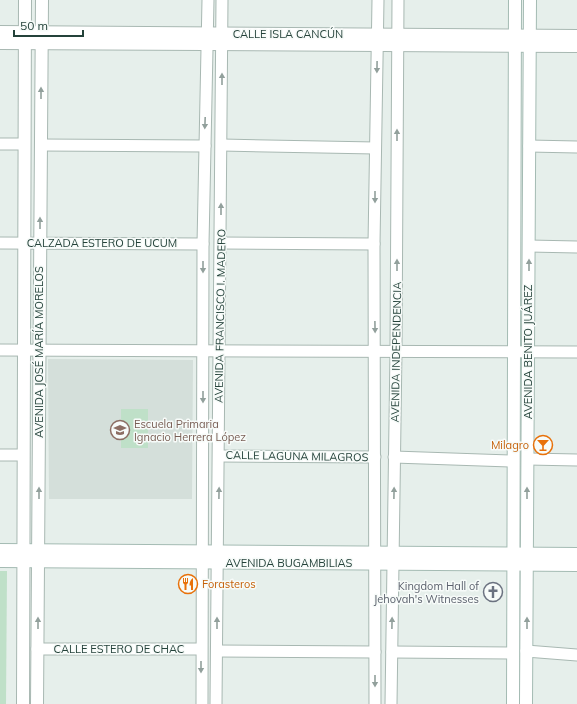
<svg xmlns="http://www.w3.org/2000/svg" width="577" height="704" font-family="Mulish,sans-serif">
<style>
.built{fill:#d4dfda}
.park{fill:#bfe0c8}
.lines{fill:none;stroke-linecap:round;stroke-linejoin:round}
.minor-casing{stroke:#a8b8b2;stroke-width:13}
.tertiary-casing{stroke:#a8b8b2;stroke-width:14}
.secondary-casing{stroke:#a4bbb3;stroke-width:14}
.minor{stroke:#fff;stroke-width:11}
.tertiary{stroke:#fff;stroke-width:12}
.secondary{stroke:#fff;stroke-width:12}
.oneway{fill:#92a09c}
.labels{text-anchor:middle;stroke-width:3;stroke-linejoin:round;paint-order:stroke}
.street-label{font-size:11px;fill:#24423a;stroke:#f7fbf9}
.education-label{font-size:11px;fill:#785e54;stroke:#f7fbf9;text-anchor:start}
.food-label{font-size:11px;fill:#c56008;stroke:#f7fbf9;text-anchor:end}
.worship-label{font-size:11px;fill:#5b616d;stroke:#f7fbf9;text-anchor:end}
</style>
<rect width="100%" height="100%" fill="#e6efeb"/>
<!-- built -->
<path class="built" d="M48,359L193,360L192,499H49Z"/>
<!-- park -->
<g class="park">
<rect x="121" y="409" width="27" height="39"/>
<path d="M0,571H7L6,704H0Z"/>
</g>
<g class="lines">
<defs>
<g id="minor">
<path d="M0,144H24"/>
<path d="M41,145L205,146"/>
<path d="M222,145L375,148"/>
<path d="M529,146L577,147"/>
<path d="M0,243L203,244"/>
<path d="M221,243L374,244"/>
<path d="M529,246L577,247"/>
<path d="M0,350L577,352"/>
<path d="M0,455H23"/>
<path d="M219,456L375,457"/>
<path d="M394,457L513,461"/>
<path d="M528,459L577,460"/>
<path d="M37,649H201"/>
<path d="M217,651L375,652"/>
<path d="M526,651L577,655"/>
<path d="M392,652L513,653"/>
<path d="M202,704L203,244L208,0"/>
<path d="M216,704L222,0"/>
<path d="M375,704L374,244L378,0"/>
<path d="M391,704L396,351L398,0"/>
</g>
<g id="tertiary">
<path d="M0,32L577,36"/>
<path d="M0,43L577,46"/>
<path d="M23,704L25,0"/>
<path d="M37,704L42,0"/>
</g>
<g id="secondary">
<path d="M0,550L577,554"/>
<path d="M0,561L577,565"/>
<path d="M513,704L515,0"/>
<path d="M526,704L530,0"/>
</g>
</defs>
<!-- minor casing -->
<use href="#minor" class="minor-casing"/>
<!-- tertiary casing -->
<use href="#tertiary" class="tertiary-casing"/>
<!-- secondary casing -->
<use href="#secondary" class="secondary-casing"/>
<!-- minor -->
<use href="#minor" class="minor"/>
<!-- tertiary -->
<use href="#tertiary" class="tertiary"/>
<!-- secondary -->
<use href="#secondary" class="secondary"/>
</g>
<!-- one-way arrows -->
<defs><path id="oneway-solid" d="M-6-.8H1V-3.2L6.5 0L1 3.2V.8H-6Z"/></defs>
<g class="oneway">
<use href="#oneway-solid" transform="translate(377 67) rotate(91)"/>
<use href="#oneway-solid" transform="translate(222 79) rotate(-90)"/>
<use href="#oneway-solid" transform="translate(41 93) rotate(-90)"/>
<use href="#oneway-solid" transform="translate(205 123) rotate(92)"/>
<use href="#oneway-solid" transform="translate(397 135) rotate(-90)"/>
<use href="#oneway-solid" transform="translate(375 197) rotate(90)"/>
<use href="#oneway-solid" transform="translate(221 209) rotate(-90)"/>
<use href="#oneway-solid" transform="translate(40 223) rotate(-90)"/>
<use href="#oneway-solid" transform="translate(397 265) rotate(-90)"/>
<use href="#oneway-solid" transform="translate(529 265) rotate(-90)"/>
<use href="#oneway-solid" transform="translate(203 267) rotate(90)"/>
<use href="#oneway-solid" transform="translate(375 327) rotate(89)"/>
<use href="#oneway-solid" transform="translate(203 397) rotate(90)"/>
<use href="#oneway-solid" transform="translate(39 493) rotate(-90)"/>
<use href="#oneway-solid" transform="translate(219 493) rotate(-89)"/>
<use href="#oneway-solid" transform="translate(394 493) rotate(-89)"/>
<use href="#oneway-solid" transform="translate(527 493) rotate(-90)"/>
<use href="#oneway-solid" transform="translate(38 623) rotate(-90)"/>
<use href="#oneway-solid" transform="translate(217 623) rotate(-90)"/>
<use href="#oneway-solid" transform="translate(392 623) rotate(-89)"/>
<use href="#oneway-solid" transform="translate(527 623) rotate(-90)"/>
<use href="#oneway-solid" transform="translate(201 667) rotate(90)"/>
<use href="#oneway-solid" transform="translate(375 681) rotate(90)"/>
</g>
<!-- icons -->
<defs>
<symbol id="school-ring" viewBox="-11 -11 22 22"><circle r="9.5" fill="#f7fbf9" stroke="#8d6e63" stroke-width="1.5"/><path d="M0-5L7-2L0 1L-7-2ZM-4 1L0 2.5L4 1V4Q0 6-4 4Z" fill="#8d6e63"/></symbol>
<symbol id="bar-ring" viewBox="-11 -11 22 22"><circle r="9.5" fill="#f7fbf9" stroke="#e8710a" stroke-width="1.5"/><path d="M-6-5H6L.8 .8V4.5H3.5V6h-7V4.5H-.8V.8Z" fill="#e8710a"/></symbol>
<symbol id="restaurant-ring" viewBox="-11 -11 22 22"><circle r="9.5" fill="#f7fbf9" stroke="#e8710a" stroke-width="1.5"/><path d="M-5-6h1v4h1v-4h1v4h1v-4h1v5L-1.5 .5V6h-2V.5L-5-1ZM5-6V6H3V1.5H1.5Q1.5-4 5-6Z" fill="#e8710a"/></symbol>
<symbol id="church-ring" viewBox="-11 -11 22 22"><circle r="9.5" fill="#f7fbf9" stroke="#6b7280" stroke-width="1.5"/><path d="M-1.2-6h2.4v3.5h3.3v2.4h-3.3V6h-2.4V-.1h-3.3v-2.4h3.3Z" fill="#6b7280"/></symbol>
</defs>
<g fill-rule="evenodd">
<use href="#school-ring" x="109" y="419" width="22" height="22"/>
<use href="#bar-ring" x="532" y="434" width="22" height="22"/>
<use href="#restaurant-ring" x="177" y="573" width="22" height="22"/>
<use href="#church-ring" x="482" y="581" width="22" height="22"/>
</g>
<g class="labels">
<!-- street labels -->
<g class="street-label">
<text x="288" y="38">CALLE ISLA CANCÚN</text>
<text x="102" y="247">CALZADA ESTERO DE UCUM</text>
<text transform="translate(220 316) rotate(-89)" y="4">AVENIDA FRANCISCO I. MADERO</text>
<text transform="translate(39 352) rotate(-90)" y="4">AVENIDA JOSÉ MARÍA MORELOS</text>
<text transform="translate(396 352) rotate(-89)" y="4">AVENIDA INDEPENDENCIA</text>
<text transform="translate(528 352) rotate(-90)" y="4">AVENIDA BENITO JUÁREZ</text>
<text transform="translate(297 456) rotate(1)" y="4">CALLE LAGUNA MILAGROS</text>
<text x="289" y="567">AVENIDA BUGAMBILIAS</text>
<text x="119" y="653">CALLE ESTERO DE CHAC</text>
</g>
<!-- education labels -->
<g class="education-label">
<text x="134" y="428">Escuela Primaria<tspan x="134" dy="13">Ignacio Herrera López</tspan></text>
</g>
<!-- food labels -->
<g class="food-label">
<text x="529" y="449">Milagro</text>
<text x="202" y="588" text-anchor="start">Forasteros</text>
</g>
<!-- worship labels -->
<g class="worship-label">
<text x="479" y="590">Kingdom Hall of<tspan x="479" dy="13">Jehovah's Witnesses</tspan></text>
</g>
</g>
<!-- scale -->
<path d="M14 30v6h69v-6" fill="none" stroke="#24423a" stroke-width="2"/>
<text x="20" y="30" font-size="12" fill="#24423a" stroke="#f7fbf9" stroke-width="3" paint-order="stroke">50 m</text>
</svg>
